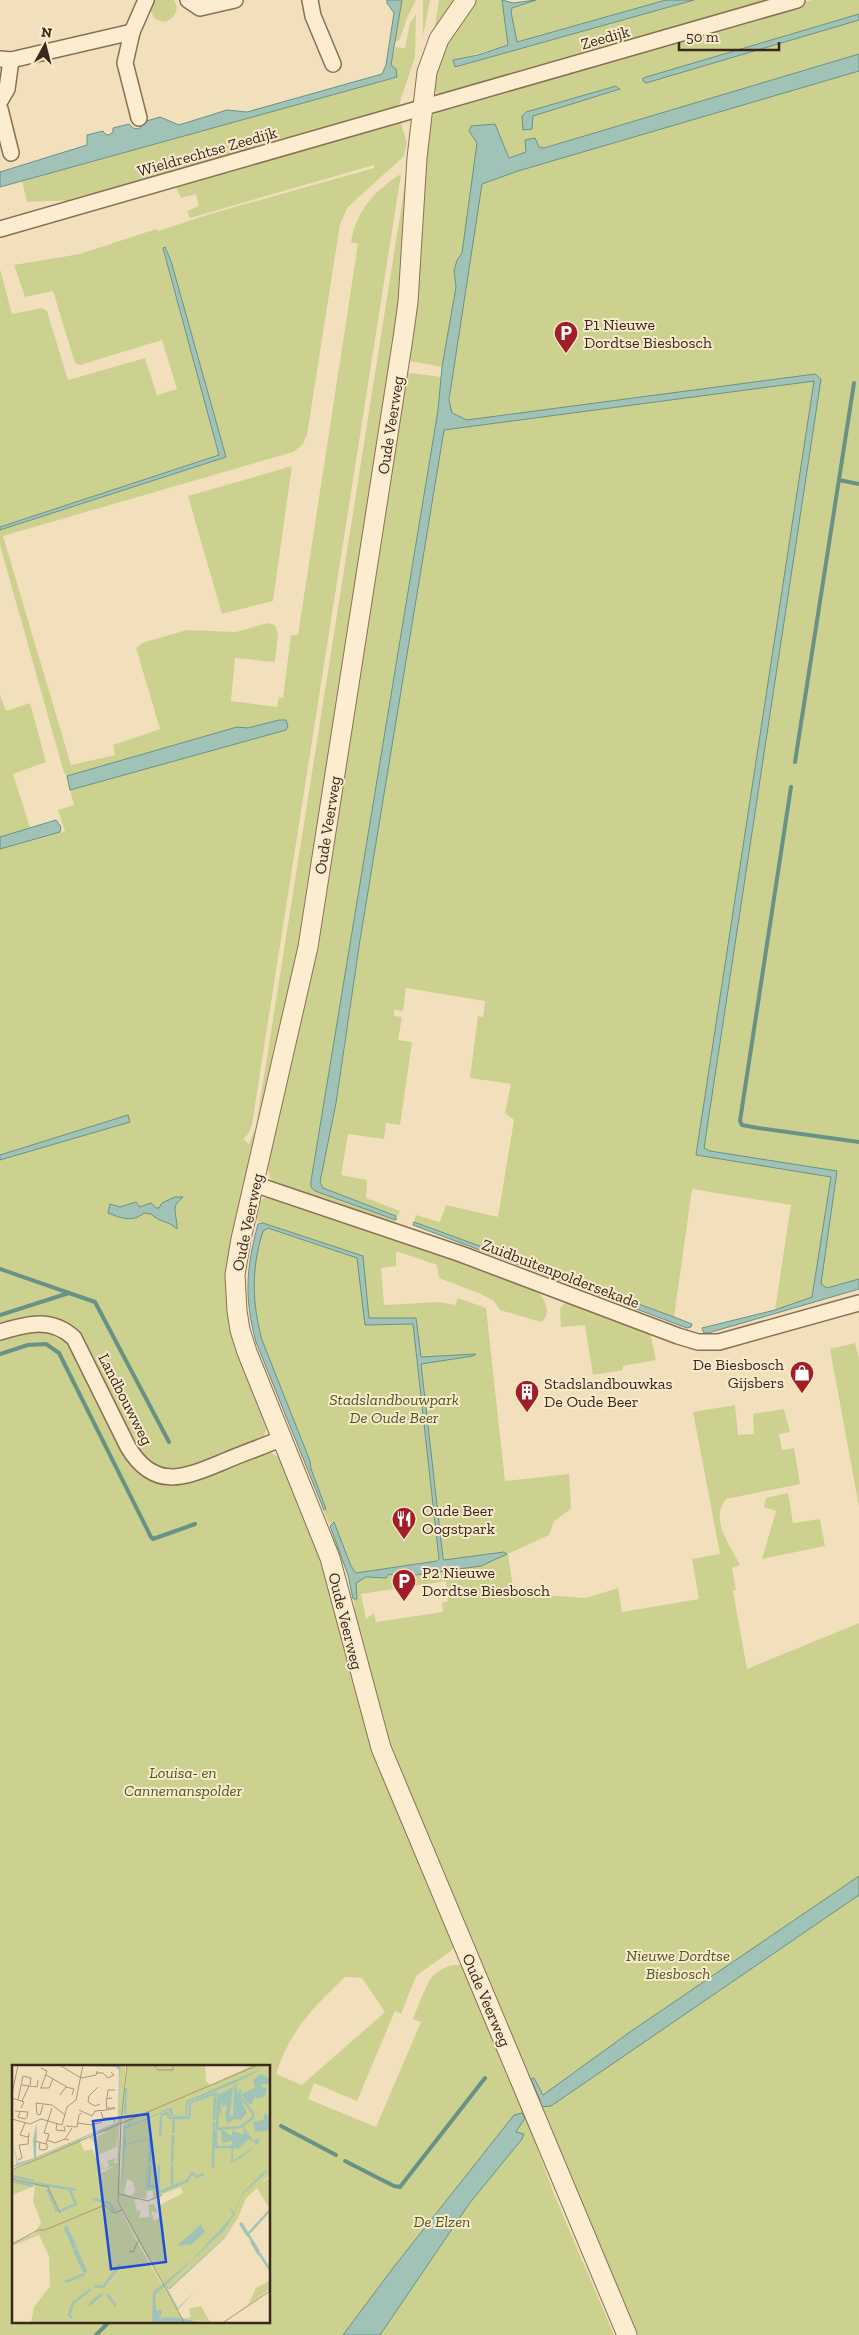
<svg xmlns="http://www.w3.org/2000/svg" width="859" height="2335" font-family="'Zilla Slab',serif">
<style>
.green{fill:#cdd190;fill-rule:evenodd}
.water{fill:#a1c3b7;stroke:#689285}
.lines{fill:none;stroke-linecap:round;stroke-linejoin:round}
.stream{stroke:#689285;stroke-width:4}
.minor-casing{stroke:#8c6f54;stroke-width:18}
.tertiary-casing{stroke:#8c6f54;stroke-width:21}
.minor{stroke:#fcedd1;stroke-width:15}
.tertiary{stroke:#fcedd1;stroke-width:19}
.labels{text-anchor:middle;stroke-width:4;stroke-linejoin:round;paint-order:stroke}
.street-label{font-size:16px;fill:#3a281b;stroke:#f9eacd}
.poi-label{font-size:16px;fill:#3a281b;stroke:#f9eacd;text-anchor:start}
.park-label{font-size:16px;font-style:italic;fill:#4d581f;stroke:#f9eacd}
.inset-river{fill:none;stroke:#a1c3b7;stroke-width:2.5}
.inset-road{fill:none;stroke:#a8967c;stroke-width:1}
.view{fill:#1d4ed8;fill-opacity:0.15;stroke:#1d4ed8;stroke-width:2.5}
.inset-edge{fill:none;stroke:#3a281b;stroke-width:2.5}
</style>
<rect width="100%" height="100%" fill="#f2e0bd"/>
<!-- green -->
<g class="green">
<path d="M151,0H174C180,10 175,18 165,22L155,19L149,8Z"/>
<path d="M402,0H416L407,18L400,39L395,42Z"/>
<path d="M423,0H430L423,36Z"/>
<path d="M439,0H457L434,31Z"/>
<path d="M473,0H502L508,45L456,60L455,67L694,0H782L440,97L432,87L436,62Z"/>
<path d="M536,0H666L516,42L511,11L512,8Z"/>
<path d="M812,0H859V14L643,78V81L646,83L859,20V54L543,148L539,147L535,138L525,140L526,152L509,158L496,127L490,124L471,126L473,138L478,143L462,253L457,260L454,271L457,287L442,367L410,361L407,356L422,184L430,119L436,112L445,107ZM616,86H619V90L533,116L532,127L523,113Z"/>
<path d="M416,14L415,57L397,111L78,200L27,202L22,181L397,77L391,66L395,47L405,48L410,23Z"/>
<path d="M859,71V1286L775,1310L791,1205L692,1189L674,1317L414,1222L416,1215L440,1222L446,1205L498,1217L514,1120L505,1113L511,1084L470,1078L478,1016L483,1017L485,1001L406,988L403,1011L394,1010V1016L402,1017L398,1040L412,1042L400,1125L386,1123L384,1139L348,1134L341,1175L367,1180L366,1198L400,1211L398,1216L323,1188L320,1182L336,1103L360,940L444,430L814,381L697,1155L819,382L814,377L448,425L452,379L482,184L518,171Z"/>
<path d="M400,121L407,143L404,156L348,207L340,224L307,435L302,445L293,452L3,536L71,765L115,755L113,745L160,729L136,648L142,643L187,630L236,632L267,623L275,625L278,634L275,662L235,658L231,701L277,707L279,697L283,698L291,635H298L358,244L351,242C356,211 375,190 401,174L252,1124L249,1133L243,1139L249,1144L256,1127L407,171L400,311L300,950L256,1147L252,1146L229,1260L267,1427L264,1436L271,1453L281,1458L324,1555L456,1943L452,1950L416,1976L401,2014L395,2011L357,2101L314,2083L308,2099L376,2127L421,2022L413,2019C418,2006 423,1993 429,1981C435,1970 455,1960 466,1967L516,2091L554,2194L614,2335H0V849L65,831L58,810L74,805L70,790L286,730L279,720L248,728L237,727L67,776L64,773L0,545V530L226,457L166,248L163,249L219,455L0,527V269L12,314L42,308L47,311L68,380L145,358L157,395L177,389L162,340L80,365L75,363L53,291L25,297L14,265L80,254L156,229L158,231L210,214L374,168V165L190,218L187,211L199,206L196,194L181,198L174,183ZM345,1977L362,1978L385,2012L302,2085L276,2074C290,2030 313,2008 345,1977ZM14,2066H269V2321H14Z"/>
<path d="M411,373L441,377L438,410L311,1181L315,1191L396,1220L393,1224L275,1185L270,1178L267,1163L406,374Z"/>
<path d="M292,466L273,601L222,614L188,496Z"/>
<path d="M0,695L6,711L30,703L46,762L13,774L30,828L0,837Z"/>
<path d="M266,1197L280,1198L534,1288C543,1296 554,1313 541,1322L500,1310L494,1301L481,1294L439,1278L437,1265L396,1251V1266L381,1268L384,1305L440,1302L455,1305L458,1298L486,1308L505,1481L569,1474L571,1509L554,1521L549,1535L508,1554L512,1581L518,1590L531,1594L586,1598L618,1588L622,1612L699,1599L692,1559L720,1554L693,1412L735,1405L738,1435L754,1434L753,1414L784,1409L790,1432L779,1434L782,1450L794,1448L800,1484L726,1499C709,1520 731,1546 740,1565L732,1568L736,1590L733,1591L747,1669L859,1623V2335H638L535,2098L387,1740L356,1623L354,1600H356L355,1585L362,1578H386L389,1574L401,1577L480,1566L506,1552L359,1573L353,1570L334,1522L329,1524L256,1342C243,1295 247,1271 261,1225L364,1257L268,1224L250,1220L257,1203ZM446,1581L448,1601L442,1603L443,1612L376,1622L374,1613L366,1619L361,1594Z"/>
<path d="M568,1300L650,1332L656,1360L623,1366V1370L593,1375L585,1325L561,1327L560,1308Z"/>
<path d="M855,1343L859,1358V1507L830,1349Z"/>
<path d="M788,1493L793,1523L820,1519L825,1546L762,1559L776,1511L764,1507L766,1498Z"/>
</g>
<!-- water -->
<g class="water">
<path d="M387,0H402L391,65L396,69L397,77L0,187V172L87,145V135L103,131L105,134L109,135L113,132V128L129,124L133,128L139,129L143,122L160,117L179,125L227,110L247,112L382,74L386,65L394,13L387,3Z"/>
<path d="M502,0L513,3L536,0L512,8L511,12L517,42L666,0H694L455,67L453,60L478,55L508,45Z"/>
<path d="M859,14V20L646,83L643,81V78Z"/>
<path d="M859,54V71L518,171L482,184L449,400L452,413L467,420L815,374L821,379L704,1148L710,1151L837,1171L821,1284L827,1288L859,1279V1289L708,1333H704L702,1328L775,1310L812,1297L831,1177L696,1155L814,381L444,430L360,940L336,1103L320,1182L323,1188L396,1216V1220L315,1191L311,1187V1181L438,410L442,367L456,287L454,271L457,260L462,253L477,143L469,131L471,126L495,124L509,158L526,152L525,140L535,138L539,147L544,148Z"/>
<path d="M616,86L620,89L533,116L532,129L523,130L522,116L526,112Z"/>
<path d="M165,247L171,261L226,457L0,530V527L219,455L163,248Z"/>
<path d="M279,720H286L288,726L286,730L70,790L67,776L237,727L248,728Z"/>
<path d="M56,820L61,827L60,832L0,849V837Z"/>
<path d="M128,1115L130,1122L0,1160V1155Z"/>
<path d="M175,1197H183C181,1199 179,1201 177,1203C172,1209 178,1221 177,1229C169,1221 159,1222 151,1214L144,1213C132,1223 121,1218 108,1213L110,1204L120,1207L136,1202L140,1207L151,1203L156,1208H159L162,1203Z"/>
<path d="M414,1222L674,1317L692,1324L691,1327L687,1328L413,1225Z"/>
<path d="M263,1223L363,1256L369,1318H416L421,1357L476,1354L473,1356L421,1364L443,1558L444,1560L504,1552L507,1554L481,1566L401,1577L389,1574L386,1578L366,1577L356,1583L357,1599H353L348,1575L330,1526L334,1522L351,1566L356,1573L437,1561L439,1559L413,1324L365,1325L357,1258L268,1228L263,1231C251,1269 252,1303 262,1340L310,1461L311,1469L326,1509L324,1510L256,1342C244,1297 246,1269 258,1224Z"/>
<path d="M859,1876V1895L551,2106L540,2107V2100L531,2079L534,2078L543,2095L630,2032Z"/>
<path d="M522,2113L525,2118L516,2132L524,2134L522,2139L469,2204L380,2335H343L393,2268L514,2115Z"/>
</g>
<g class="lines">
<!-- stream -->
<g class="stream">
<path d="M839,480L859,484"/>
<path d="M795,762L854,383"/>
<path d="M791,787L740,1121L742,1125L758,1128L859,1142"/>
<path d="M0,1269L95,1302L169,1442"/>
<path d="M0,1315L69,1293"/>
<path d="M0,1354L28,1345L46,1344L59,1353L151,1537L153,1539L195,1524"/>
<path d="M281,2126L336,2155"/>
<path d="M345,2161L394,2186L400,2187L485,2078"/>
<path d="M96,2335L110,2321"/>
</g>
<defs>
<g id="minor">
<path d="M188,0L200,8L235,0"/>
<path d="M310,0L313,16L333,64"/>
<path d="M0,59L11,60L132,32"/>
<path d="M0,101L7,89L11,60"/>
<path d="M0,109L11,153"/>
<path d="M139,118L125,63L132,32L146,0"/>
<path d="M0,229L797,0"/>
<path d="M254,1184L461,1254L678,1336L698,1342H719L859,1303"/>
<path d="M0,1332C28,1324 51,1317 74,1338L128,1447C155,1492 186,1477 225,1461C244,1453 264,1446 283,1438"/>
</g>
<path id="tertiary" d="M466,0L439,39L427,72L417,158L408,302L403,338L308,947L241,1239L235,1275L237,1311L240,1330L247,1352L330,1558L381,1748L627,2335"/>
</defs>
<!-- minor casing -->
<use href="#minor" class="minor-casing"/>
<!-- tertiary casing -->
<use href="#tertiary" class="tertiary-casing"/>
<!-- minor -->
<use href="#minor" class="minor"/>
<!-- tertiary -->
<use href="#tertiary" class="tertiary"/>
</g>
<!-- icons -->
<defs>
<symbol id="parking-pin" viewBox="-11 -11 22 30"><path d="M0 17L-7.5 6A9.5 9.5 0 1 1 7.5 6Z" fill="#a21e26" stroke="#f9eacd"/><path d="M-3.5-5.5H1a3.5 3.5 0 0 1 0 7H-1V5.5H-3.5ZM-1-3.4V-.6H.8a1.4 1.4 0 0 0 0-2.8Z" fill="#fff"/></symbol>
<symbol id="shop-pin" viewBox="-11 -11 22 30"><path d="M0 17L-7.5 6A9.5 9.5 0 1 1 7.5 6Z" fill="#a21e26" stroke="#f9eacd"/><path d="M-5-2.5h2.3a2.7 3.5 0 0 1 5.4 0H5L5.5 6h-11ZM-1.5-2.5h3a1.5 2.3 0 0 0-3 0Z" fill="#fff"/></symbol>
<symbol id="building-pin" viewBox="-11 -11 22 30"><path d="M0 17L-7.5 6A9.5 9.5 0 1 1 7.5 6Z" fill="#a21e26" stroke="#f9eacd"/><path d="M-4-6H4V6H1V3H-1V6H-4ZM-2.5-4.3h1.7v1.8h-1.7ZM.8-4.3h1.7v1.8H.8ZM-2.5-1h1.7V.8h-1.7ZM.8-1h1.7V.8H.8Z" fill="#fff"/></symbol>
<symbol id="restaurant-pin" viewBox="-11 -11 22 30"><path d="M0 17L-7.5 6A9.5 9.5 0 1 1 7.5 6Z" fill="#a21e26" stroke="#f9eacd"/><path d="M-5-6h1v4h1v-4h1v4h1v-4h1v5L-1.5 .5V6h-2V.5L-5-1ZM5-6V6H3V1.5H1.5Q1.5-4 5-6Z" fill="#fff"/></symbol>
</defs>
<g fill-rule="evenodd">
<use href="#parking-pin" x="552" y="319" width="28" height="38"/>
<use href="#shop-pin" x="788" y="1359" width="28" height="38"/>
<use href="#building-pin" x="513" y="1378" width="28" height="38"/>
<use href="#restaurant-pin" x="390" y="1505" width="28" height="38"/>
<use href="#parking-pin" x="390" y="1567" width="28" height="38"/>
</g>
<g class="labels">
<!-- street labels -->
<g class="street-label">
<text transform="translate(605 37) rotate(-16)" y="6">Zeedijk</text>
<text transform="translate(207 151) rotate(-16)" y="6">Wieldrechtse Zeedijk</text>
<text transform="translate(390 425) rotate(-81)" y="6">Oude Veerweg</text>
<text transform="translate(327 825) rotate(-81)" y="6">Oude Veerweg</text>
<text transform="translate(247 1222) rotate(-78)" y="6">Oude Veerweg</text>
<text transform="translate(561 1273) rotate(21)" y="6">Zuidbuitenpoldersekade</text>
<text transform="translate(126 1399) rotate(63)" y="6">Landbouwweg</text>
<text transform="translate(346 1621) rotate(76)" y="6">Oude Veerweg</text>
<text transform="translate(487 2000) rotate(67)" y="6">Oude Veerweg</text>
</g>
<!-- poi labels -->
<g class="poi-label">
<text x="584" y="330">P1 Nieuwe<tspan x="584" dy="18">Dordtse Biesbosch</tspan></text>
<text x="784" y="1370" text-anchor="end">De Biesbosch<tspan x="784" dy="18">Gijsbers</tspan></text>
<text x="544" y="1389">Stadslandbouwkas<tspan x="544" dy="18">De Oude Beer</tspan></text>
<text x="422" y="1516">Oude Beer<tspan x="422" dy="18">Oogstpark</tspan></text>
<text x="422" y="1578">P2 Nieuwe<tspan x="422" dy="18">Dordtse Biesbosch</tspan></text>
</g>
<!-- park labels -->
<g class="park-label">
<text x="394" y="1405">Stadslandbouwpark<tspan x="394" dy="18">De Oude Beer</tspan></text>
<text x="183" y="1778">Louisa- en<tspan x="183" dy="18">Cannemanspolder</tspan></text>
<text x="678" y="1961">Nieuwe Dordtse<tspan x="678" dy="18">Biesbosch</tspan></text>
<text x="442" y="2227">De Elzen</text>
</g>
</g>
<!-- overview -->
<g transform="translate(12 2065)">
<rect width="258" height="258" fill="#f2e0bd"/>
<path d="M108,0H114L113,3L112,48L107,60L108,119L115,0H193L194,16L198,20L241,0H257L223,16L257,1V111L247,120L257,113V143L245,123L234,133L226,153L211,174L158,223L153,221L166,244L184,225L166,245L168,249L119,163L107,138V126L106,138L125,177L172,257H19L22,242L38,221L37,191L27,170L0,181V178L22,169L29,158L21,136L23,121L0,130V106L19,98L0,103L74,71L68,76L72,86L80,84L90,104L84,111L103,101L91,104L81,75L77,74L82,71L84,75H87L84,72L95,67H84L107,58ZM106,66L105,98H101L104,93L95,96L97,101L92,104L86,90L104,82ZM115,115L120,116L123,123L122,129L117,130L134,134L135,126H141V133L169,122L171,128L148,140L144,135L150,151L142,156L139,146L146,148L142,139L136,140L138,152L127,153L129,145L125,146L122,135L126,134L116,131L112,128ZM257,216V225L236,240L244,223ZM189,241L198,257L171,254L179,252L177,244Z" fill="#cdd190" fill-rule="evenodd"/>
<path d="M106,0H108L107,58L0,103L5,98L0,75L6,98L22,93L21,75L25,57L24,92L106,57L107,5L104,2L72,1ZM257,0L223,18L176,37L174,52L160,51L156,45L113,64L114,79L136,73L135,123L143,124L144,131L143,124H134L136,74L113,80L110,129L112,60L115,62L116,59L121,56L117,61L160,42L161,50L173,51L174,36ZM248,9L257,13V19H249L251,23L255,22L253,31L244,34L243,30L240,39L235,38L229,29L243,23L241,15ZM226,18L224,23L235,48L229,55L222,54L216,59L213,52L215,40L210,42L211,36L209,39L210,53L208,47L205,54L206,30L221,22L218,50L221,52L222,21ZM253,48L257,52V66L243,67L241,57L251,55ZM231,60L241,76L248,73L246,77L252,73L245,79L236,74L227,84L221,83V96L244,80L229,93L216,99L219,97L220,76L210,78L209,64L220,71V62L221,66L232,70ZM257,105L230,130L222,150L212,165L154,220L157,223L211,174L225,155L212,174L158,224H156L154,221L166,243L184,225L182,222L184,225L166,244L153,221L143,230L144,245H150L148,255L151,252L168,253L188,257H140L141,227L181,194L216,156L221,149L214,137L222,148L230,129L250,108ZM189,159L193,167L180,179L165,181Z" fill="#a1c3b7"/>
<path class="inset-river" d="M183,36L203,28L202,55M113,49L114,23M149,50L155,48L158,53H177L178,38L182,36M205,64L228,62L241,53V48L228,32V24M205,65L206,28M204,66V82H220M161,68L162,53M148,71L149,51M138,98V73M160,99L161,70M138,100L137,121L146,122M147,100L146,128L175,116L180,108L185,112L192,109M201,103L202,57M0,111L22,116M0,116L21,121M22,118L64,125M160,122V100M35,124L45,147M81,134L97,138L103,146M48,146L64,139L57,124M228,158L236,171M229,158L247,187M54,161L64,183M53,162L62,184M237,168L258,145M239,176L247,190M64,184L74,207M62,185L72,207M247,188L258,205M53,217L73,209M82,221L91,222L108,200M95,229L104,241M77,240L90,229M60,253L57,250L61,238L79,224"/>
<path class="inset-road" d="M115,0L109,57L106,137L172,257M142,0L146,5H161V0M49,1L69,13L84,10L85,6M29,3L35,6L29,23M85,8H91L96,13L102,10L99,7M34,10L55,22M10,20L25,22L26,15M86,22L77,31L76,37L83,41L88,39M28,23H37L41,14M0,29L6,0M48,30L54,22L62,24L60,30M0,33L12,37L9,43M95,33L96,25H103M6,35L11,11L19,13L18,20M10,36L17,21M31,40L28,50L25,49L24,38L40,40L53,50M95,43H103L96,45M67,45L80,51L83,46L95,45L94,34L100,33M3,46L16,47L15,51M8,47L6,52L13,54L16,51M89,47L91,53H101L103,57M0,54L18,59L29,54L50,60M13,58L8,70L16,72M45,58L44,65L53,66L52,61M66,58L79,60L90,57M50,60L55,42L64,35L71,0M54,61L65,62L67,50L70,48M35,75L43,78L53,74M57,75L53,74L60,63M23,76L34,79L37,69L32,68L40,43M28,77L27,84L30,85L35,84V79M6,95L10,93L7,80L16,79L17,68M0,105L246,0M0,114L36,122L48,148M107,129L136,136L150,130M0,179L26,165H33L93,140L102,148L110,145M117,186L121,187L126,176M212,257L258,226"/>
<path class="view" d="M136,49L154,197L99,204L81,56Z"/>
<rect width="258" height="258" class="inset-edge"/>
</g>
<!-- north arrow -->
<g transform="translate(45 45) rotate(7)" stroke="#f9eacd" stroke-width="4" paint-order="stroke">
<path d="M0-4L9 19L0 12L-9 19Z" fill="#3a281b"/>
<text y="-8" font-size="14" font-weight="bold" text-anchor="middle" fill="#3a281b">N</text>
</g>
<!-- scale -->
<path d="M679 42v8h100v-8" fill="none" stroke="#3a281b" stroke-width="2.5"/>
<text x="686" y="42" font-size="15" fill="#3a281b" stroke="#f9eacd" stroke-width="4" paint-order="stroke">50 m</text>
</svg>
